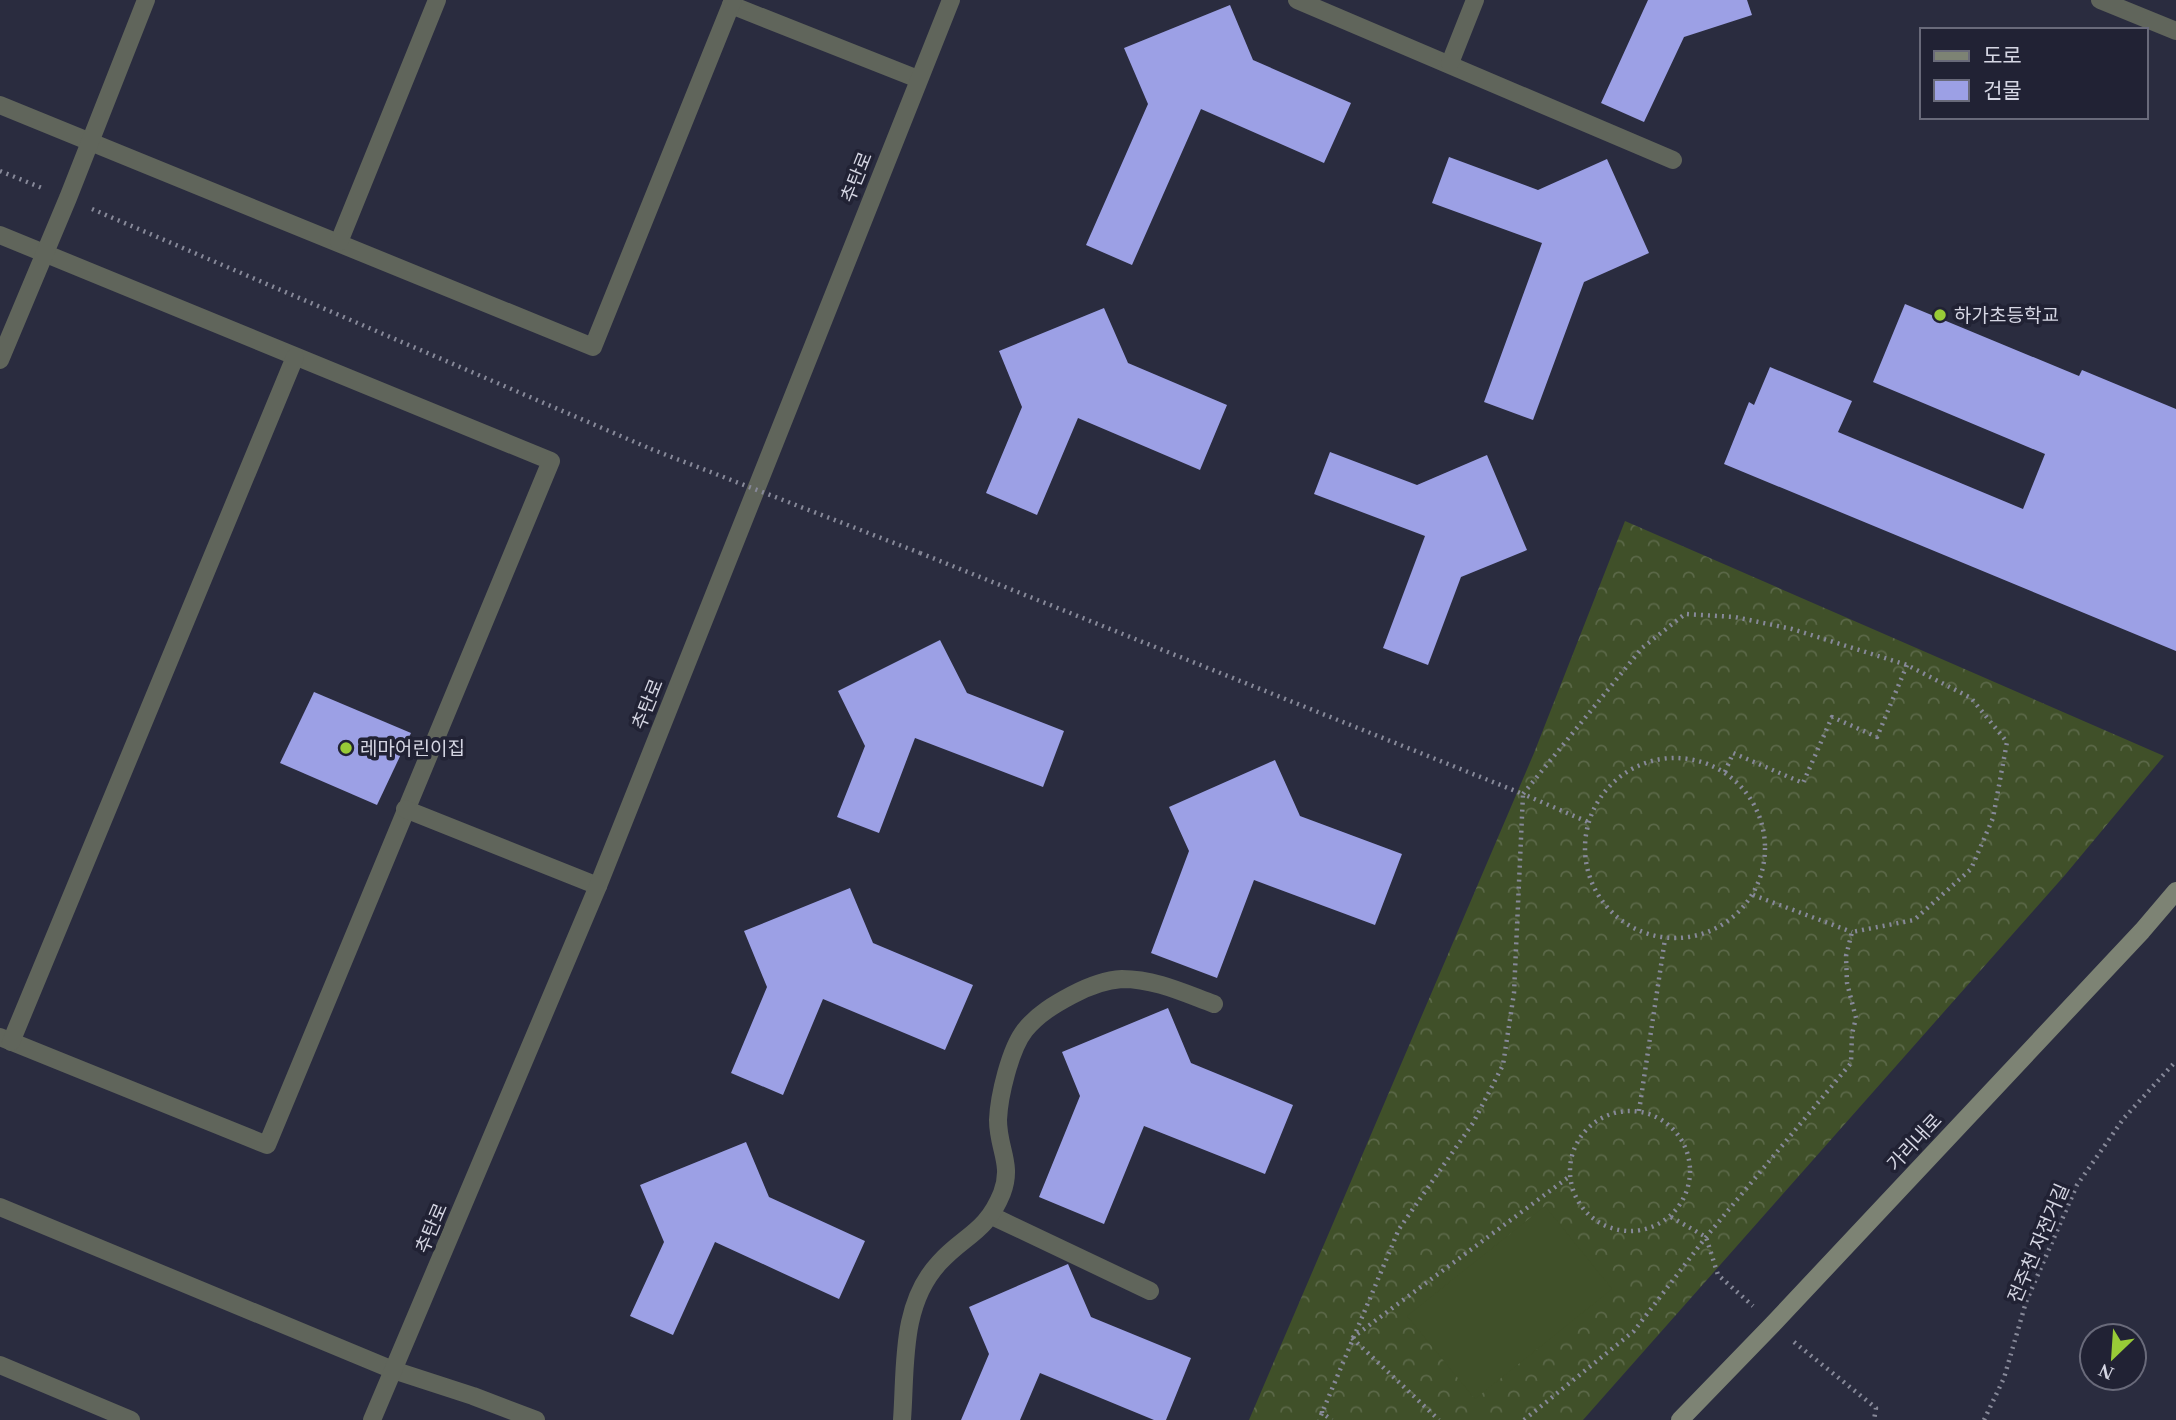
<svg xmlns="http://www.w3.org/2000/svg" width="2176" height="1420" font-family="'Times New Roman','Noto Sans KR',serif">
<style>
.forest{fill:url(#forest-crowns)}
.garden{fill:#405029}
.building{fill:#9ca0e5}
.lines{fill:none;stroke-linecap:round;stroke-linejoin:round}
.path{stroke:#878999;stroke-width:4.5;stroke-dasharray:2 5;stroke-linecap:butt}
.lane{stroke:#60655b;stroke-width:18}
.street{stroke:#60655b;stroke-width:18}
.secondary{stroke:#7d8374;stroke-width:18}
.path-bridge{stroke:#878999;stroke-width:4.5;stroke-dasharray:2 5;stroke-linecap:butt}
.poi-dot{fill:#98cb37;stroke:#212234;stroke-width:2.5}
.labels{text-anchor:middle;stroke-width:7;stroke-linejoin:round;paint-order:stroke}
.street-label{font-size:19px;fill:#d5d6e3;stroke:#212234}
.poi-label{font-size:19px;fill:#d5d6e3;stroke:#212234;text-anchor:start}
</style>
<defs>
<pattern id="forest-crowns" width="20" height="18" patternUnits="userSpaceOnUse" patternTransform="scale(1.75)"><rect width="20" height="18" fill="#405029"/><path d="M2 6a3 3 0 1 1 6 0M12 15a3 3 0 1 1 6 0" fill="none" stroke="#5b6848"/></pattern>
</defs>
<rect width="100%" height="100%" fill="#2a2c3f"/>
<!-- forest -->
<path class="forest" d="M1625,521L2164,756L2065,875L1583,1420H1249L1534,753Z"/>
<!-- garden -->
<path class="garden" d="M1545,1206L1612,1289L1475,1399L1407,1316Z"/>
<!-- building -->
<g class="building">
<path d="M1648,0H1747L1752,15L1684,37L1644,122L1601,103Z"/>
<path d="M1230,5L1253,60L1351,103L1324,163L1201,109L1132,265L1086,245L1148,104L1124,48Z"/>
<path d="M1449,157L1538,190L1607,159L1649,253L1584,282L1533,420L1484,402L1542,243L1432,203Z"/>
<path d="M1905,304L2079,376L2082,370L2176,409V651L1724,464L1749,402L1754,405L1770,367L1852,401L1838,432L2023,509L2045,454L1873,382Z"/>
<path d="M1104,308L1128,363L1227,405L1200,470L1078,418L1037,515L986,493L1022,407L999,351Z"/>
<path d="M1330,452L1417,485L1487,455L1527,550L1461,577L1428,665L1383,648L1425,536L1314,494Z"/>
<path d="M940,640L967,693L1064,731L1043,787L915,738L879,833L837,817L865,746L838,691Z"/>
<path d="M314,692L411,733L377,805L280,763Z"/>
<path d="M1275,760L1300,816L1402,854L1375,925L1254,880L1217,978L1151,953L1189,851L1169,807Z"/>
<path d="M850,888L873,943L973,985L945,1050L823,999L783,1095L731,1073L767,987L744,931Z"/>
<path d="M1168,1008L1191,1063L1293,1105L1265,1174L1144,1126L1104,1224L1039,1197L1080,1096L1062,1052Z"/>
<path d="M746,1142L769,1197L865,1241L839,1299L715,1242L673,1335L630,1316L664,1242L640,1185Z"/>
<path d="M1068,1264L1091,1317L1191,1358L1166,1420H1154L1040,1373L1020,1420H961L989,1354L969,1307Z"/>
</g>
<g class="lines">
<!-- path -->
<g class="path">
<path d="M0,171L42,188"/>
<path d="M92,209L651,449"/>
<path d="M920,553L1523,794L1514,993L1503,1065L1473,1123L1399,1229L1319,1420"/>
<circle cx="1675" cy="848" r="90"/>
<path d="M1725,772L1733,753L1803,783L1832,717L1877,737L1907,665"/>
<path d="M1753,895L1852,932"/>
<circle cx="1630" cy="1171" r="60"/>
<path d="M1639,1111L1665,939"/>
<path d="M1671,1217L1706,1237L1718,1275L1753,1306"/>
<path d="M1352,1338L1570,1176"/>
<path d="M1352,1338L1439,1420"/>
<path d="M1794,1342L1876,1408L1874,1420"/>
<path d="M1322,1411V1413L1332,1420"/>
<path d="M1524,1420L1634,1331L1706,1237L1851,1063L1852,1034L1856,1018L1847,983L1846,956L1852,932L1914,920L1971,869L1993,818L2007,742L1971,698L1907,665L1792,629L1735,617L1685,614L1642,648L1523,794L1588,822"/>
<path d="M1984,1420L2004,1378L2026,1302L2077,1185L2124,1118L2176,1061"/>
</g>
<!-- lane -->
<g class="lane">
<path d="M1297,0L1673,160"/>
<path d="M1450,63L1475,0"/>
<path d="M992,1216L1150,1291"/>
<path d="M393,1370L473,1396L536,1420"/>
<path d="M902,1420C906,1367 900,1305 939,1263C964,1235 986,1233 1002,1193C1013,1164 998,1149 998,1120C999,1096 1010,1049 1025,1030C1038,1014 1055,1004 1072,995C1087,987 1105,980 1122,979C1155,979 1184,993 1214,1004"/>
</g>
<!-- street -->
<g class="street">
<path d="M2100,0L2176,31"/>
<path d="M731,5L918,79"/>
<path d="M0,105L593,347L733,0"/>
<path d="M0,235L551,461L267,1145L0,1037"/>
<path d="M339,242L437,0"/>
<path d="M0,360L68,198L146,0"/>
<path d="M405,809L598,886"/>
<path d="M11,1042L295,357"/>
<path d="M0,1207L393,1370"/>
<path d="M0,1365L131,1420"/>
<path d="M372,1420L598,886L951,0"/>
</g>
<!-- secondary -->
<path class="secondary" d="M1680,1420L1773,1324L2142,931L2176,891"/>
<!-- path-bridge -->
<path class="path-bridge" d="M651,449L920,553"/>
</g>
<!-- markers -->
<g class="poi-dot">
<circle cx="1940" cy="315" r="7"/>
<circle cx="346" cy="748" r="7"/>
</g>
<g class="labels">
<!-- street labels -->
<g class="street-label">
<text transform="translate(856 177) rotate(-68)" y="7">추탄로</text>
<text transform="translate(647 704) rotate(-68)" y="7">추탄로</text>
<text transform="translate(1914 1142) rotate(-47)" y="7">가리내로</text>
<text transform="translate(431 1228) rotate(-67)" y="7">추탄로</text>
<text transform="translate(2038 1243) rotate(-67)" y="7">전주천 자전거길</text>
</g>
<!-- poi labels -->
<g class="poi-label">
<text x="1954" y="322">하가초등학교</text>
<text x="360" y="755">레마어린이집</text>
</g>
</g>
<!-- legend -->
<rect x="1920" y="28" width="228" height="91" fill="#212234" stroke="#696a7a" stroke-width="2"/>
<rect x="1934" y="51" width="35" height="10" fill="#7d8374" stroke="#696a7a" stroke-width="2"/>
<text x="1983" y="63" font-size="21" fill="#d5d6e3">도로</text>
<rect x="1934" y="80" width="35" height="21" fill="#9ca0e5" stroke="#696a7a" stroke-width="2"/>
<text x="1983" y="98" font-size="21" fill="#d5d6e3">건물</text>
<!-- north arrow -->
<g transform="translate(2113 1357) rotate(205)"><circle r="33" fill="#212234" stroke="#696a7a" stroke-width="2"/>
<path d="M0-5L12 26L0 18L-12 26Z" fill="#98cb37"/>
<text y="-10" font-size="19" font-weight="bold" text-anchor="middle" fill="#d5d6e3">N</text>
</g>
</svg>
